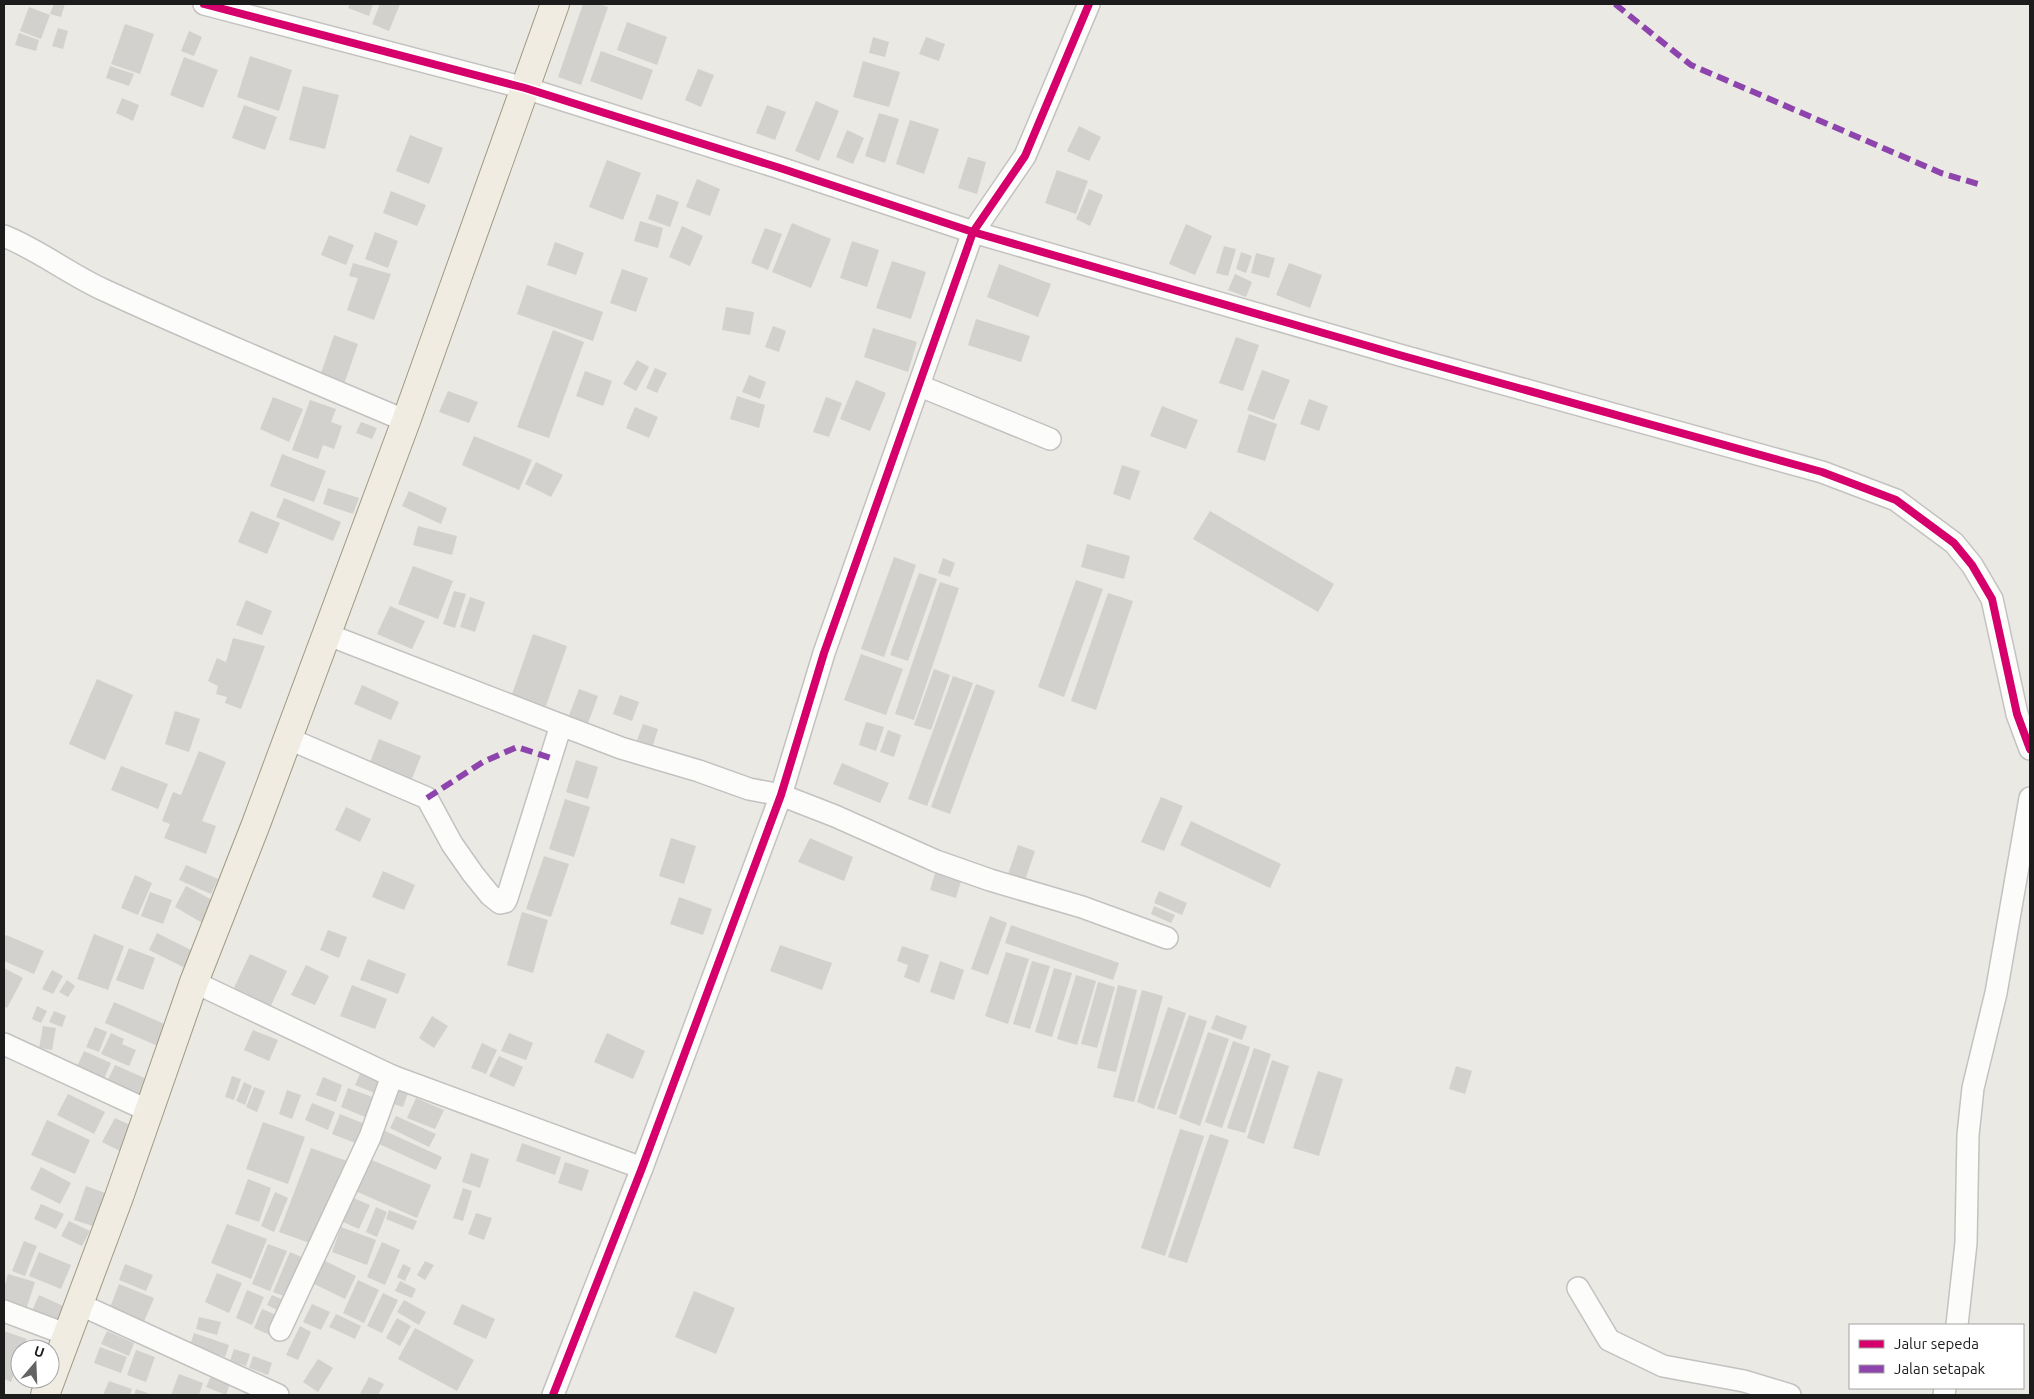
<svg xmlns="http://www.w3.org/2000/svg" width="2034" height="1399" font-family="Ubuntu,sans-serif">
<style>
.building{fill:#d2d1cd}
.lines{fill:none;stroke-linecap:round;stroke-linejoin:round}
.minor-casing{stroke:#c3c2c0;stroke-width:24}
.major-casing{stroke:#a09981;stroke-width:30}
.minor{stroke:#fcfcfb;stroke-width:21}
.major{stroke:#f0ece2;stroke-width:28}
.quiet{stroke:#8e44ad;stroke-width:6;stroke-dasharray:12 6;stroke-linecap:butt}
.cycleway-casing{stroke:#fff;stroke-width:11}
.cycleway{stroke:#d6006c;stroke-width:8}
</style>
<rect width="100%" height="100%" fill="#eae9e4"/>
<!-- building -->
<g class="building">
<path d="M54,4H65L61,17L50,14Z"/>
<path d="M350,4H373L369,16L348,8Z"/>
<path d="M380,4H400L389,31L372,24Z"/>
<path d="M583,4H598L608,7L581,85L558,77Z"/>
<path d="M29,7L50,15L41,39L20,31Z"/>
<path d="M627,22L667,37L657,65L617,50Z"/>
<path d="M125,24L154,34L140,74L111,64Z"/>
<path d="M58,28L68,31L63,49L52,46Z"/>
<path d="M189,31L202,37L194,56L181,51Z"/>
<path d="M19,33L39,40L36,51L15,45Z"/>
<path d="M873,37L889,42L885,57L869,53Z"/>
<path d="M926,37L945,44L939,61L919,54Z"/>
<path d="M601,51L653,70L642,100L590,81Z"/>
<path d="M250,56L292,70L279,111L237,97Z"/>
<path d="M184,57L218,70L203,108L170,95Z"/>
<path d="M863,61L900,72L889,107L853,97Z"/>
<path d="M110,66L134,74L129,86L106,78Z"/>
<path d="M698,69L714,75L701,107L685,100Z"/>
<path d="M303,86L339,95L325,149L289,140Z"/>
<path d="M122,98L139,105L133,121L116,113Z"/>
<path d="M816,101L839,111L819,161L795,151Z"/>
<path d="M244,105L277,117L265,150L232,138Z"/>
<path d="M767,105L786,112L775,140L756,133Z"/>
<path d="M879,113L899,119L885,163L865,156Z"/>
<path d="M910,120L939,129L924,174L896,164Z"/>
<path d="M1079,126L1101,137L1089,161L1067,151Z"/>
<path d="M847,130L864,138L853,164L836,157Z"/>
<path d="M410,135L443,148L429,184L396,171Z"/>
<path d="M968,157L986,162L977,194L958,188Z"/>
<path d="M607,160L641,173L623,220L589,207Z"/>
<path d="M1057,170L1088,181L1076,214L1045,203Z"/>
<path d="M697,179L720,189L710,216L686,207Z"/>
<path d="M1089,189L1103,195L1090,226L1076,219Z"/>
<path d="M391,191L426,205L417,226L383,213Z"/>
<path d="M657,194L679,202L670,227L648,219Z"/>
<path d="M640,221L663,228L658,248L634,241Z"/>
<path d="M792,223L831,239L811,288L772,272Z"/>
<path d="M1186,224L1212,236L1195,275L1169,264Z"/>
<path d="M682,226L703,236L690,266L669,257Z"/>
<path d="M765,228L782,234L768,270L751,263Z"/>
<path d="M375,232L398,241L388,268L365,259Z"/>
<path d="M329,235L354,245L346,265L321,255Z"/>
<path d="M852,241L879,250L867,287L840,278Z"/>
<path d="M555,242L584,253L576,275L547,265Z"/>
<path d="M1224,246L1236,249L1228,276L1216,273Z"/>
<path d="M1241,252L1252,256L1246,273L1236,269Z"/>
<path d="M1256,253L1275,258L1269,278L1251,273Z"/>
<path d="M892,261L926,272L911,319L876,308Z"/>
<path d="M353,263L391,274L374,320L347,310L358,278L349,276Z"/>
<path d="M1289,263L1322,275L1310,308L1276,295Z"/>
<path d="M999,264L1051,284L1038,317L987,297Z"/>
<path d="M622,269L648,278L636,312L610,303Z"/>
<path d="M1235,274L1252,282L1246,297L1228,290Z"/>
<path d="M527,285L603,312L593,341L517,314Z"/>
<path d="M726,307L754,312L750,335L722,330Z"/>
<path d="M976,319L1030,336L1021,362L968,345Z"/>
<path d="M773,326L786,331L779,352L765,347Z"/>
<path d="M873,328L917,342L908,372L864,357Z"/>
<path d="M553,330L584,342L549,438L517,427Z"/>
<path d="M334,335L358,344L343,387L319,379Z"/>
<path d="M1236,337L1259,345L1243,391L1219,383Z"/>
<path d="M637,360L649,367L636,391L623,384Z"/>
<path d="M655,368L667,373L657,393L646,388Z"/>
<path d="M1262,370L1290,380L1274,420L1247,410Z"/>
<path d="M585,371L612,381L603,406L576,396Z"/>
<path d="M749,375L766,382L760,399L742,392Z"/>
<path d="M856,380L886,393L870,431L840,419Z"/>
<path d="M448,391L478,402L469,423L439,412Z"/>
<path d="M737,396L765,405L759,428L730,419Z"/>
<path d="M273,397L303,409L289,442L260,429Z"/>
<path d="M826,397L842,403L829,437L813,432Z"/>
<path d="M1309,399L1328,406L1319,431L1300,424Z"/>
<path d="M310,400L336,409L331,422L342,426L334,449L323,445L318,459L292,450Z"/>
<path d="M1162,406L1198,420L1186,449L1150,436Z"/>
<path d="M635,407L658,417L649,438L626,428Z"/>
<path d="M1249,414L1277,424L1265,461L1237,452Z"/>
<path d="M361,422L377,428L372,439L356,433Z"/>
<path d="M474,436L532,460L519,490L462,465Z"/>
<path d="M282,454L326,471L314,502L270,486Z"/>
<path d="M536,462L563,475L551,497L525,484Z"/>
<path d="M1122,465L1140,471L1130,500L1113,494Z"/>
<path d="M328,488L359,498L353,514L323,504Z"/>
<path d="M409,491L447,508L441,524L402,506Z"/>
<path d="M284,498L341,522L333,541L276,517Z"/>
<path d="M251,511L280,523L267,554L238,542Z"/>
<path d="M1210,511L1334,584L1318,612L1193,539Z"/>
<path d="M418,526L457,536L452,555L413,545Z"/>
<path d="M1087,544L1130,556L1124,579L1081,567Z"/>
<path d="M894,557L916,565L884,657L861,649Z"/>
<path d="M943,558L955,563L950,577L938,573Z"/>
<path d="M413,566L453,581L438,619L398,604Z"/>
<path d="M919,573L937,579L908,661L890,655Z"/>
<path d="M1076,580L1103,589L1064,697L1038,687Z"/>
<path d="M940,582L959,588L914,720L895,714Z"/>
<path d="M454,591L466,594L455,628L443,624Z"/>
<path d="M1108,593L1133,601L1096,710L1071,701Z"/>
<path d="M470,597L485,602L475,632L460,627Z"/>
<path d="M246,600L272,611L262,635L236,625Z"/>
<path d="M390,606L425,621L412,649L377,634Z"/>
<path d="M533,634L567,646L546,706L512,694Z"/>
<path d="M233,638L265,646L241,709L225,703L227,697L216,694L218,686L208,681L217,658L226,662Z"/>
<path d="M861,654L903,669L886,715L844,700Z"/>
<path d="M934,669L950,675L931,730L914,725Z"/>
<path d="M953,676L973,683L927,806L908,799Z"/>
<path d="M97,679L133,695L105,760L69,744Z"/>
<path d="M976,684L995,691L950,814L931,807Z"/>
<path d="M362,685L399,702L391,720L354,704Z"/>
<path d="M579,689L598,696L587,726L568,718Z"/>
<path d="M620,695L639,702L632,721L613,714Z"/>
<path d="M175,711L200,719L189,752L165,744Z"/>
<path d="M866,722L884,727L876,751L859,745Z"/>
<path d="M643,724L658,729L652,748L636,743Z"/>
<path d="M888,730L901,735L894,757L880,752Z"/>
<path d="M379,739L421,756L409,786L367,770Z"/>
<path d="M199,751L226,762L202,821L216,826L206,854L164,838L170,824L162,821L173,792L181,795Z"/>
<path d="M576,760L598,767L588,799L566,792Z"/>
<path d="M842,763L889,783L880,803L833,784Z"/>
<path d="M121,766L168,784L158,809L111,790Z"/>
<path d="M1161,797L1183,806L1164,851L1141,842Z"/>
<path d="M565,799L590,807L574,857L549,849Z"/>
<path d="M346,807L371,819L360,842L335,830Z"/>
<path d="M1191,821L1281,864L1270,888L1180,845Z"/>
<path d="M671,838L696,846L684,884L659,876Z"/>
<path d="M810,838L853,857L844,881L798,862Z"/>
<path d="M1018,845L1035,851L1023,886L1006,880Z"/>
<path d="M544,856L569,864L551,917L526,909Z"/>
<path d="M186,865L218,879L211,894L179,880Z"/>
<path d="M936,870L962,878L956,898L930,890Z"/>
<path d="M383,871L415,885L404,910L372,897Z"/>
<path d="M135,875L152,883L138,915L121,908Z"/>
<path d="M186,886L216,902L204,924L175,907Z"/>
<path d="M1159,891L1187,903L1182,915L1154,903Z"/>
<path d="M150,892L172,900L163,924L141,916Z"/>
<path d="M679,897L712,909L703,935L670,924Z"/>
<path d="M1154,906L1175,915L1171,923L1151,914Z"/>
<path d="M522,912L548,920L533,973L507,965Z"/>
<path d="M990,916L1007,923L988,975L971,969Z"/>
<path d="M1011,925L1119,963L1113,980L1005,943Z"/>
<path d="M328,930L347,937L339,958L320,950Z"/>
<path d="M157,933L193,951L185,968L149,950Z"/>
<path d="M94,934L124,946L108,990L77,979Z"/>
<path d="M6,935L44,951L34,974L4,961V940Z"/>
<path d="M780,945L832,963L822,990L770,971Z"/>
<path d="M902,946L929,955L919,983L904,977L908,965L897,961Z"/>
<path d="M129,948L155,958L143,990L116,980Z"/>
<path d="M1006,952L1029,959L1008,1024L985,1016Z"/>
<path d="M250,954L287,971L268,1012L231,994Z"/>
<path d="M368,959L406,974L398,994L360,980Z"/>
<path d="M940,961L964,970L954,1000L930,992Z"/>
<path d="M1032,961L1050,966L1030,1029L1013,1024Z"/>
<path d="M306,965L329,976L315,1005L291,995Z"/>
<path d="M4,968L23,978L7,1008L4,1006Z"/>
<path d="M1054,968L1072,973L1052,1037L1035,1032Z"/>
<path d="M52,970L63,976L53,994L42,989Z"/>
<path d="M1076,975L1096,981L1077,1045L1057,1039Z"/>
<path d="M67,980L75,986L68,997L59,992Z"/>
<path d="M1098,982L1115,987L1097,1048L1081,1044Z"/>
<path d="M352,985L387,999L375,1029L340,1016Z"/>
<path d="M1118,985L1137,990L1116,1072L1097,1068Z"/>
<path d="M1142,990L1163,996L1134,1102L1113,1097Z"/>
<path d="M114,1002L169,1026L160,1047L105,1023Z"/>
<path d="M37,1006L47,1011L41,1023L32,1019Z"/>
<path d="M1168,1007L1186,1013L1154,1109L1137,1102Z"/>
<path d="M54,1011L66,1016L62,1027L49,1022Z"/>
<path d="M1189,1015L1207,1021L1176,1115L1157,1109Z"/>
<path d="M1216,1015L1247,1026L1242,1040L1211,1029Z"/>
<path d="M432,1016L448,1026L434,1048L419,1038Z"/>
<path d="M43,1026L56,1028L52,1050L39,1048Z"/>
<path d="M95,1027L107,1032L99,1052L86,1047Z"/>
<path d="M253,1030L278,1040L269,1061L244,1050Z"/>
<path d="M1208,1032L1229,1039L1200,1126L1179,1118Z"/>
<path d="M111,1033L124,1039L122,1044L136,1050L129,1066L101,1054Z"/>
<path d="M509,1033L533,1043L526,1060L501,1051Z"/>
<path d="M607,1033L645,1051L633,1079L594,1062Z"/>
<path d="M1233,1041L1250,1047L1222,1128L1205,1122Z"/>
<path d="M482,1043L497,1050L486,1074L471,1068Z"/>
<path d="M1254,1048L1271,1054L1245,1133L1227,1128Z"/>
<path d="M84,1051L111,1063L103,1081L76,1069Z"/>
<path d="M499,1056L523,1067L514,1087L489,1076Z"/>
<path d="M1272,1060L1289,1066L1264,1144L1247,1138Z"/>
<path d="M115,1065L149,1080L139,1101L105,1086Z"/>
<path d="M1456,1066L1472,1071L1465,1094L1449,1089Z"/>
<path d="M362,1069L383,1078L377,1094L355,1085Z"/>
<path d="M1318,1071L1343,1079L1319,1156L1293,1148Z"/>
<path d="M232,1076L241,1079L234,1100L225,1097Z"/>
<path d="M323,1077L342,1085L336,1102L316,1095Z"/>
<path d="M244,1082L252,1086L245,1105L236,1101Z"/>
<path d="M254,1087L265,1091L257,1112L246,1107Z"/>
<path d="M348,1088L383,1101L375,1121L341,1107Z"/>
<path d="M395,1089L408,1093L403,1107L390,1103Z"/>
<path d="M287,1090L301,1095L292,1119L279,1114Z"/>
<path d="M68,1094L105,1112L94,1134L57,1115Z"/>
<path d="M416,1098L444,1110L435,1129L407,1118Z"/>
<path d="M312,1103L335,1112L328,1130L305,1120Z"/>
<path d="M340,1114L365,1124L358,1144L332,1134Z"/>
<path d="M396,1116L436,1134L429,1147L390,1128Z"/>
<path d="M115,1118L141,1130L128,1155L102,1142Z"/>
<path d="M47,1120L90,1140L75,1174L31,1155Z"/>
<path d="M263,1122L305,1137L288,1184L246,1169Z"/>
<path d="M1180,1129L1204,1136L1165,1256L1141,1248Z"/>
<path d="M383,1130L442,1157L436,1170L377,1143Z"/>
<path d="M1210,1134L1229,1140L1187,1263L1168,1257Z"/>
<path d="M522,1143L561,1157L555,1175L516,1161Z"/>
<path d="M311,1148L347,1161L315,1245L279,1232Z"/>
<path d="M471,1153L489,1159L480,1188L462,1182Z"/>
<path d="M367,1158L431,1185L417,1218L353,1190Z"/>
<path d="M565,1162L589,1170L582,1191L558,1183Z"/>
<path d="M41,1167L71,1183L60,1204L30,1189Z"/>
<path d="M248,1179L271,1188L259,1222L235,1214Z"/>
<path d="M86,1186L111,1195L99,1228L74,1220Z"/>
<path d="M463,1188L472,1191L463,1221L453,1218Z"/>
<path d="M275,1192L288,1198L274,1232L261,1226Z"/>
<path d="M351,1197L370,1205L359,1229L341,1221Z"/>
<path d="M41,1204L64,1214L56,1229L34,1219Z"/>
<path d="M376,1207L387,1212L377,1237L366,1232Z"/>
<path d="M389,1210L417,1221L413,1230L386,1219Z"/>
<path d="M476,1213L492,1218L484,1240L468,1234Z"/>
<path d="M69,1221L90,1231L82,1246L61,1236Z"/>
<path d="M227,1224L267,1239L251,1279L211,1263Z"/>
<path d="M341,1227L376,1240L367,1265L332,1252Z"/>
<path d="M24,1241L37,1246L25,1276L12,1271Z"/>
<path d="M382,1242L400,1250L385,1285L367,1277Z"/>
<path d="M268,1244L287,1251L270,1291L252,1284Z"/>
<path d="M39,1252L71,1265L61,1289L29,1276Z"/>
<path d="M290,1252L306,1259L289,1298L273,1292Z"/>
<path d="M319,1258L356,1276L345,1299L308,1281Z"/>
<path d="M425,1261L434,1265L425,1280L417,1275Z"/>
<path d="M125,1264L153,1275L146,1291L119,1280Z"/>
<path d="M403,1264L411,1268L405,1281L397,1277Z"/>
<path d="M217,1273L242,1283L229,1313L205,1302Z"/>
<path d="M8,1274L35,1282L25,1313L4,1307V1288Z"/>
<path d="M358,1280L379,1290L364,1323L343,1313Z"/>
<path d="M400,1281L416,1289L412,1298L395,1291Z"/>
<path d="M119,1284L154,1298L143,1324L109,1310Z"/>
<path d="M247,1290L264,1297L252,1325L236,1318Z"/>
<path d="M694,1291L735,1308L716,1354L675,1337Z"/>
<path d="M383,1293L398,1300L382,1333L367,1326Z"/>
<path d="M39,1295L70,1309L62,1327L31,1313Z"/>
<path d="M272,1295L288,1302L283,1313L267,1305Z"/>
<path d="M404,1300L426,1312L419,1325L397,1312Z"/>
<path d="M312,1304L330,1312L321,1330L303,1322Z"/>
<path d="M462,1304L495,1319L486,1339L453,1324Z"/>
<path d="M262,1309L281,1317L272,1336L254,1328Z"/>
<path d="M336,1314L361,1326L355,1339L329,1327Z"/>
<path d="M199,1317L221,1322L217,1335L196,1329Z"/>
<path d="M397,1318L411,1326L400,1346L386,1338Z"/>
<path d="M300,1326L311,1332L298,1360L286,1355Z"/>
<path d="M415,1328L474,1360L457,1391L398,1359Z"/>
<path d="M4,1331L27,1339L23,1349H20V1358L11,1382L4,1379Z"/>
<path d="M107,1331L134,1343L129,1356L101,1344Z"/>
<path d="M194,1333L229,1345L225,1357L190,1345Z"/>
<path d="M100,1347L127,1357L121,1373L94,1363Z"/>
<path d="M234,1349L250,1354L246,1366L230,1361Z"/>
<path d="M136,1350L155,1357L146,1382L127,1375Z"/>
<path d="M253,1356L272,1363L268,1375L249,1368Z"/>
<path d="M318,1359L333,1368L318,1392L303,1382Z"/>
<path d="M179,1374L203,1383L199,1395H171Z"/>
<path d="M212,1374L231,1381L226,1395L206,1387Z"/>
<path d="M369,1377L384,1384L378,1395L360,1394Z"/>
<path d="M109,1381L132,1389L130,1395H103Z"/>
<path d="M136,1389L153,1395H134Z"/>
</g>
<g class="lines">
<defs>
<g id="minor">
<path d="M204,4L525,88L780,168L973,232L1403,356L1822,472L1896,500L1954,543L1972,565L1992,599L2017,714L2030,749"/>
<path d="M4,236C39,250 69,274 104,290C203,336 305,378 406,421"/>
<path d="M920,386L1050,439"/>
<path d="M326,634L561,725"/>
<path d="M287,738L427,798L452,844L473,874L490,895L500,903L505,902L507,898L561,725L621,748L699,771L749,789L781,795L835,816L936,861L990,880L1082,907L1167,938"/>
<path d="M194,982L392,1076L642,1168"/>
<path d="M4,1044L149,1111"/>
<path d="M1578,1288L1609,1340L1663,1366L1744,1381L1790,1395"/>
<path d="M79,1304L278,1395"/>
<path d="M4,1311L68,1335"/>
<path d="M1957,1325L1966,1243L1968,1135L1973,1088L1996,993L2030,798"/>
<path d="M280,1330L370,1137L392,1076"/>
<path d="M553,1395L642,1168L781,795L824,653L973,232L1025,156L1089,4"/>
<path d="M1944,1395L1945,1388"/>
</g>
<path id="major" d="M45,1395L119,1197L194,982L256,824L406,421L555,4"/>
</defs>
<!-- minor casing -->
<use href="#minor" class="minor-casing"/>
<!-- major casing -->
<use href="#major" class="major-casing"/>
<!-- minor -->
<use href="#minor" class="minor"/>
<!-- major -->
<use href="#major" class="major"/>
<!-- quiet -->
<g class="quiet">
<path d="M1615,4L1691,65L1941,173L1978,184"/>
<path d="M427,798L483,762L517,747L551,758"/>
</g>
<defs>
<g id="cycleway">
<path d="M204,4L525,88L780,168L973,232L1403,356L1822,472L1896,500L1954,543L1972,565L1992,599L2017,714L2030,749"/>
<path d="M553,1395L642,1168L781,795L824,653L973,232L1025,156L1089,4"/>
</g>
</defs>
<!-- cycleway casing -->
<use href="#cycleway" class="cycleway-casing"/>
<!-- cycleway -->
<use href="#cycleway" class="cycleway"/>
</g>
<!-- border -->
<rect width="2034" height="1399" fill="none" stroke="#1c1c1c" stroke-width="10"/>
<!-- legend -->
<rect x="1849" y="1324" width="175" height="65" fill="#ffffff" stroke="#a4a4a4"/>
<rect x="1859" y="1340" width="25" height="8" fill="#d6006c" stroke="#a4a4a4"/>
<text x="1894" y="1349" font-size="15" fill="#1c1c1c">Jalur sepeda</text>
<rect x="1859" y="1365" width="25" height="8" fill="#8e44ad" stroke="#a4a4a4"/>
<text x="1894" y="1374" font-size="15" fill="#1c1c1c">Jalan setapak</text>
<!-- north arrow -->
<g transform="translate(35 1364) rotate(19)"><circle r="24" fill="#ffffff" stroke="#a4a4a4"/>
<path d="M0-4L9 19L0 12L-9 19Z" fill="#646462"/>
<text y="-8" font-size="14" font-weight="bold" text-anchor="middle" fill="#1c1c1c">U</text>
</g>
</svg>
